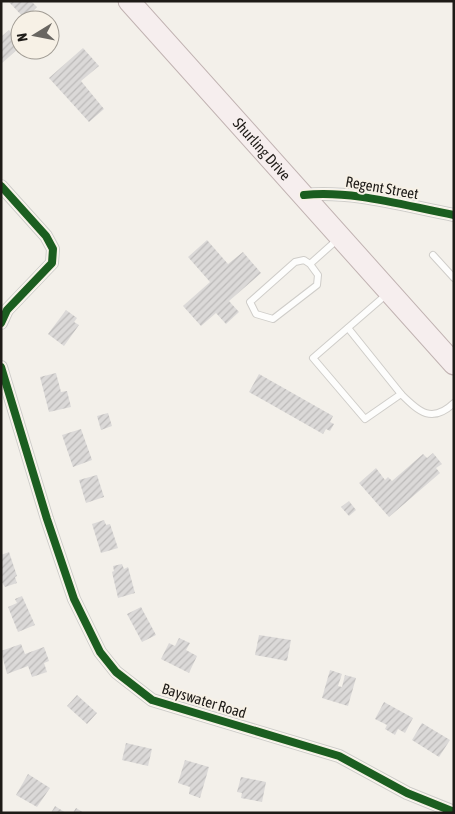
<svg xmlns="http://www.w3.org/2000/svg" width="455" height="814" font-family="'Asap Condensed',sans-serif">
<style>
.building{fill:url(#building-hatch)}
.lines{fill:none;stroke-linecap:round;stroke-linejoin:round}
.service-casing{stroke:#cfcdc9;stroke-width:8}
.minor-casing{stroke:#cfcdc9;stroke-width:14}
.primary-casing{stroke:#c1b3b2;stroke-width:23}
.service{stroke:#fdfdfc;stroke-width:6}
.minor{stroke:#fdfdfc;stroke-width:12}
.primary{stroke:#f6eeee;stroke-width:21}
.cycleway-casing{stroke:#f7f1e6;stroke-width:11}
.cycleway{stroke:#1b5e20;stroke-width:8}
.labels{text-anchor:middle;stroke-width:4;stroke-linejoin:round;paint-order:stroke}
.street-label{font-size:15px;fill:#1e1b17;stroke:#f7f1e6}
</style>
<defs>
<pattern id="building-hatch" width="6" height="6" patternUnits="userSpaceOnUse" patternTransform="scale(1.25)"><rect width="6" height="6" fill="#dbd9d8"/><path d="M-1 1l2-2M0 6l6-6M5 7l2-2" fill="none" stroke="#bcbab9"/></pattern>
</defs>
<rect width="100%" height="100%" fill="#f3f0ea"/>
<!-- building -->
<g class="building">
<path d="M8,1H31L37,7L25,19Z"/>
<path d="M9,30L20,43V47L1,64V37Z"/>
<path d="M83,48L99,66L81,81L104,109L89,122L49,78Z"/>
<path d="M207,240L228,264L243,252L261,273L229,301L239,312L226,324L216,313L201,326L183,306L210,282L188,257Z"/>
<path d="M66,310L77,318L74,322L79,325L64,346L48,334Z"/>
<path d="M56,373L61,392L67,391L71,407L49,412L40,377Z"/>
<path d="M259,374L333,416L330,422L334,424L330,431L326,429L323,434L249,392Z"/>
<path d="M108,413L112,426L101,430L97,416Z"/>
<path d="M81,429L92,460L73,467L62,435Z"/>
<path d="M433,453L442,464L436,468L440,473L389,517L359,483L376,468L385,480L388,477L392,481L423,454L427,458Z"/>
<path d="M97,475L104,497L86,503L79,480Z"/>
<path d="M349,501L356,510L349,516L341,507Z"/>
<path d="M104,520L106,525L110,524L118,548L101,553L92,524Z"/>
<path d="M9,552L17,576L15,577L17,583L5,587L1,581V555Z"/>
<path d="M122,564L124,569L128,567L135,593L118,598L112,572L114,571L113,566Z"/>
<path d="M22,596L35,625L18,632L8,607L17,603L15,599Z"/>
<path d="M141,607L156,635L142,642L127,614Z"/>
<path d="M259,635L291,640L287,661L255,655Z"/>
<path d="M179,638L190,643L186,650L197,656L189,673L161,659L169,643L175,646Z"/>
<path d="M21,644L25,654L44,647L49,661L44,663L47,672L32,677L28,666L7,674L1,651Z"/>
<path d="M330,670L342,674L338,686L342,687L345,675L356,678L348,706L322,698Z"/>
<path d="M77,695L97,713L87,724L67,706Z"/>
<path d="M384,702L413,718L405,733L398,729L395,735L385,729L387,725L375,719Z"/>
<path d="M422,723L450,740L439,757L412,740Z"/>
<path d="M126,743L152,749L148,766L122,760Z"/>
<path d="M185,760L209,767L200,798L189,794L190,787L178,783Z"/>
<path d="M28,774L50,788L37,807L16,795Z"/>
<path d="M241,777L266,782L262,802L241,798L242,793L237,792Z"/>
<path d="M55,806L66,813H51Z"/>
<path d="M76,808L84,813H73Z"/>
</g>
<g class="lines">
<defs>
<g id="service">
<path d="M433,255L454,278"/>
<path d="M310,264L318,275L317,285L273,319L256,314L250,302L295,262L304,260L310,264L338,239"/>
<path d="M387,294L313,358L365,419L401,394C419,412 432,424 454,403"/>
<path d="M348,328L401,394"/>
</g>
<g id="minor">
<path d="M1,186L46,236L53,249L52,263L7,310L1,323"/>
<path d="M304,195C354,190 405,206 454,215"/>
<path d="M1,367L47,519L74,599L100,652L116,672L152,700L339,756L407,793L454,812"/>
</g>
<g id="primary">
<path id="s1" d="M129,1L454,364"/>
</g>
</defs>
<!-- service casing -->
<use href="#service" class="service-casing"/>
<!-- minor casing -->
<use href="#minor" class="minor-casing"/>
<!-- primary casing -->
<use href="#primary" class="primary-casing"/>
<!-- service -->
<use href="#service" class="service"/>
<!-- minor -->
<use href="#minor" class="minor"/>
<!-- primary -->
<use href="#primary" class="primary"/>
<defs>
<g id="cycleway">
<path d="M1,186L46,236L53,249L52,263L7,310L1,323"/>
<path d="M304,195C354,190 405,206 454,215"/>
<path d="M1,367L47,519L74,599L100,652L116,672L152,700L339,756L407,793L454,812"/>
</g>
</defs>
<!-- cycleway casing -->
<use href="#cycleway" class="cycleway-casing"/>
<!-- cycleway -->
<use href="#cycleway" class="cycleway"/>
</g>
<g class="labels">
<!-- street labels -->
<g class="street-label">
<text dy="5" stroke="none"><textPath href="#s1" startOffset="199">Shurling Drive</textPath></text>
<text transform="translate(382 188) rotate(10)" y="5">Regent Street</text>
<text transform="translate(204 701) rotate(17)" y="5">Bayswater Road</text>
</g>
</g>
<!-- border -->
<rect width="455" height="814" fill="none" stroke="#1e1b17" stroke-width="5"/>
<!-- north arrow -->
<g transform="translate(35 35) rotate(260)"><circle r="24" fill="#f7f1e6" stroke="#a09b93"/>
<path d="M0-4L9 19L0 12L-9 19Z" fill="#696661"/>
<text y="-8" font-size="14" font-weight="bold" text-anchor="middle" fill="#1e1b17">N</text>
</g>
</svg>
